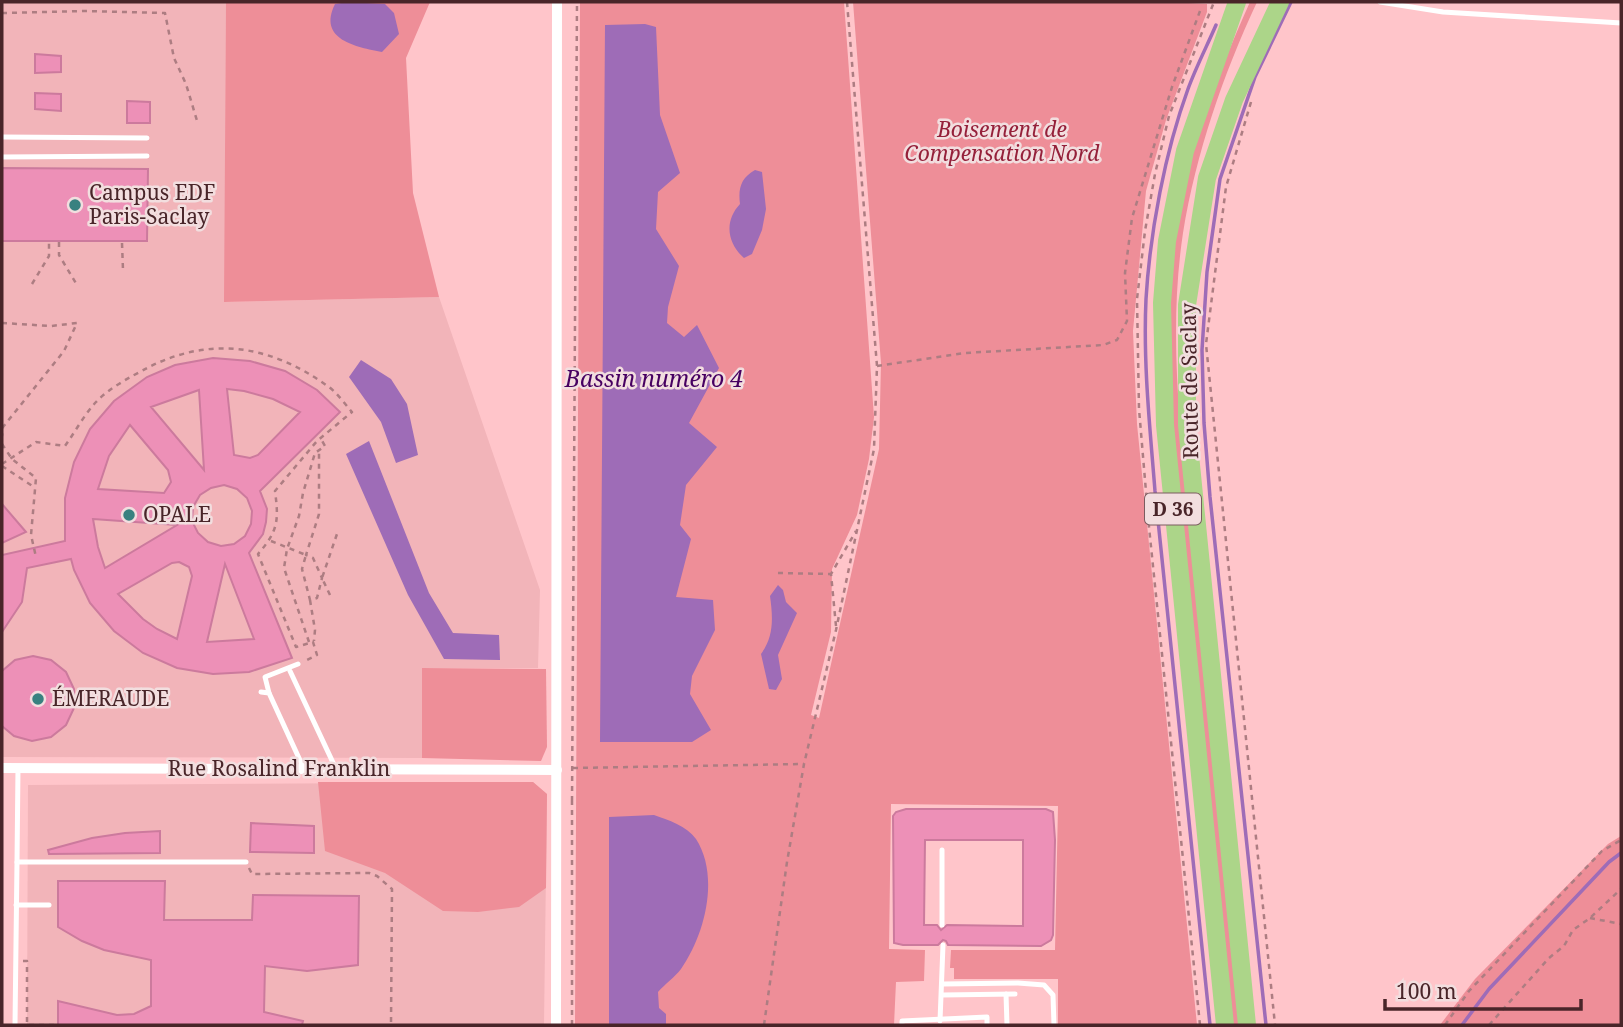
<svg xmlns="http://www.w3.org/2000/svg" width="1623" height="1027" font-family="'Noto Serif',serif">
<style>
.built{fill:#f2b4b9}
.green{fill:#ee8e98}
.water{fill:#9e6cb7}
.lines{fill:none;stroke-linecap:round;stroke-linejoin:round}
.stream{stroke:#9e6cb7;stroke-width:3.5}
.building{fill:#ed90b7;stroke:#cc7a9d;stroke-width:2;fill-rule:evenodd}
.path{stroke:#ad7d82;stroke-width:2.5;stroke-dasharray:5 5;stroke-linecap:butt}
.lane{stroke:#fff;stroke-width:5}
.street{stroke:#fff;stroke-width:10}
.primary{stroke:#acd589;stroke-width:18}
.poi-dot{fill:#398180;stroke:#f2dedf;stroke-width:2.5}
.labels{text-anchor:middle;stroke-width:5;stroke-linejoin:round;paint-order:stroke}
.shield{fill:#f2dedf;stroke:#7c5c60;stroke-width:2}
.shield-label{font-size:19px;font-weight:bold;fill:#492529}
.park-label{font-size:21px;font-style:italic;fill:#95203a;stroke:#f2dedf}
.poi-label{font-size:21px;fill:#492529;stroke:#f2dedf;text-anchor:start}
.street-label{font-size:21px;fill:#492529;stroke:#f2dedf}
.water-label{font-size:23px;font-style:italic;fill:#470061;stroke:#f2dedf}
</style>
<rect width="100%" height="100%" fill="#ffc5ca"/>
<!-- built -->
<g class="built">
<path d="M2,2H226L225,302L439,297L540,590L538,668H423L422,758L2,757Z"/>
<path d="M533,782L547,794L544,1025H27L28,785Z"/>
</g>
<!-- green -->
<g class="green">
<path d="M226,2H430L406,58L413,193L439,297L224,302Z"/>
<path d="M580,2H844L874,417L869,459L857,515L832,569L831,632L811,715L819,718L879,449L881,363L853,2H1169L1207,4V12L1166,120L1146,191L1133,331L1137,424L1197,1025H1058V979H954V968H950L951,950H1055L1058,806L891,804L889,949L925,950L924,981L896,982L894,1025H575Z"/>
<path d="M1250,2H1257C1223,75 1196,153 1183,233C1166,345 1184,460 1195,571C1210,723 1224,874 1239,1025H1232C1217,881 1203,737 1189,593C1176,467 1158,338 1179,212C1192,140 1220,69 1250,2Z"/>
<path d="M422,668L546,669L547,747L541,761L422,758Z"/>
<path d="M318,782H533L547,794L546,888L519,907L478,912L443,911L385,873L325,851Z"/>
<path d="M1621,836V1025H1440L1475,979L1608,844Z"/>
</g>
<!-- water -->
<g class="water">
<path d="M348,2L385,4L394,13L399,34L382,52C357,47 317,40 335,4Z"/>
<path d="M645,24L656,27L660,115L680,173L658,192L656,229L679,266L668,307L667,323L684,337L697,325L719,368L689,423L717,447L686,485L680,525L691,539L676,597L713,600L715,630L692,676L690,694L711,730L692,742H600L605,25Z"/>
<path d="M755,170L762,172L766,209L762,230L752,254L744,258C727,243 724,221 740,204C738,188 741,178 755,170Z"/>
<path d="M361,360L391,379L407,404L418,455L396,463L381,422L349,377Z"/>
<path d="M369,441L429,593L453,633L499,635L500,660L444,659L408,595L346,454Z"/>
<path d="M778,585L783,590L786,602L797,613L778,655L782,679L776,690L769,689L761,654C774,636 773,618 770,596Z"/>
<path d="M654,815C668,820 687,826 696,839C720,876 705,935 681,969C675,977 665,984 658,992L659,1008L666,1014V1025H609V817Z"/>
</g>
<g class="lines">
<!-- stream -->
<g class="stream">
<path d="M1210,1025L1155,491C1150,428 1143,363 1146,299C1150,232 1165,152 1188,89C1196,67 1207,46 1216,25"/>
<path d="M1266,1025L1210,497L1204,423L1202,350L1207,272L1220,179L1255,77L1291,2"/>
<path d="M1462,1025L1489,989L1609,862L1621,853"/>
</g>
</g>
<!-- building -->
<g class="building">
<path d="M35,54L61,56V72L35,73Z"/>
<path d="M35,93L61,94V111L35,109Z"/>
<path d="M127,101L150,102V123H127Z"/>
<path d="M2,168L148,169L147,241H2Z"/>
<path d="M213,358L250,361L285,371L317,390L340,412L260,491L267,509L266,522L263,534L249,553L292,658L249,672L213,674L177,668L143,653L114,631L90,603L74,570L71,559L27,568L22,602L2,632V555L65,541V498L74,462L90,429L114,401L147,377L175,365ZM227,389L244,391L273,399L300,412L258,455L250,458L234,455ZM199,390L204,470L151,407ZM130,425L168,470L171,482L164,493L98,489L109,456ZM224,485L237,489L247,498L252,511L251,524L245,536L234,544L221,546L208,542L198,533L192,521L193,507L200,495L211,488ZM93,519L177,525L105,568L98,547ZM179,562L189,567L192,576L177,639L157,629L143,619L118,594L172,563ZM225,564L254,639L207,642Z"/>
<path d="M2,504L26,532L2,543Z"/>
<path d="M33,656L51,660L66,672L74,689V708L66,725L51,737L32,741L14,736L2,726V671L15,660Z"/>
<path d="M906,809H1046L1053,812L1055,840L1053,935L1051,940L1041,946L948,945L946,941L943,940L938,945H903L894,943L893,816L896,812ZM925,840H1023V926L947,925L941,930L937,925H924Z"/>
<path d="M251,823L314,826V853L250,852Z"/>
<path d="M160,831V853L49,854L48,850L92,838L125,833Z"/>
<path d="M58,881H165L164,920H252L253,895L359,896L358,965L307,971L265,966L264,1012L303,1021L302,1025H58V1001L117,1015L134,1014L151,1006V960L104,950L82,941L58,927Z"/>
</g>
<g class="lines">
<!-- path -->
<g class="path">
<path d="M2,13L87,11L165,13L174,58L186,84L198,124"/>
<path d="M1251,102L1226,187L1206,344L1275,1025"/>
<path d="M59,242V255L77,285"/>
<path d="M122,243L123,270"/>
<path d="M32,284L49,256V243"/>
<path d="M2,323L51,326L77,323L64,351L3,427L2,436"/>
<path d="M877,366L965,353L1103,345L1117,340L1127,321L1125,273L1132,218L1172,87L1200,11"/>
<path d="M2,444L12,459L36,478L31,535L36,557"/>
<path d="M2,464L36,442L65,446C75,432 84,415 96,402C109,388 132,376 149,367C211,336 270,345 326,385C336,391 344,403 352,412L317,441L275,491C279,521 278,531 258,554L296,647L313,642L317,655L307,660"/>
<path d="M2,466L34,487"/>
<path d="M271,541L306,555L302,569L310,600L317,598L322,578L313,558L306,555L319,514V449"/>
<path d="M778,573L830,574"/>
<path d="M330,595L322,578L338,531"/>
<path d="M310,600L315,630L314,641"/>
<path d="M836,626L831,574L856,531"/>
<path d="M309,642L284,568L287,549L299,516L303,493L315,453L325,446L321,439"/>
<path d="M573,768L804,764"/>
<path d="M572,801L577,2"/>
<path d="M249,868L252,874L369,873L377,876L392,889L391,1025"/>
<path d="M1590,918L1621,924"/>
<path d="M23,961H27V1025H54"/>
<path d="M572,1025V801"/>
<path d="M764,1025L787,862L804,764L836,630L874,449L877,366L847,2"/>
<path d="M1200,1025L1149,527L1139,409L1137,299L1145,231L1155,174L1169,116L1214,2"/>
<path d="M1445,1025L1469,991L1602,851L1621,840"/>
<path d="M1489,1025L1549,958L1564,946L1573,930L1590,918L1621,889"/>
</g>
<!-- lane -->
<g class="lane">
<path d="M1380,2L1443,12L1621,23"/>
<path d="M2,137L147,138"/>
<path d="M2,157L147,156"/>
<path d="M290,671L336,769"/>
<path d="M261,692L269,693L304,769"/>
<path d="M269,693L265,677L298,664"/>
<path d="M942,850V925"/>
<path d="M17,862L18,768"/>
<path d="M16,905H49"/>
<path d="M943,984L1018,983L1044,985L1053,995L1054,1025"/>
<path d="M1006,994L1007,1025"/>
<path d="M942,995L1015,994"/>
<path d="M940,1021L943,945"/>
<path d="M15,1025L17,862H246"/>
<path d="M902,1025V1021L987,1017V1025"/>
</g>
<!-- street -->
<g class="street">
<path d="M2,768L557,770"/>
<path d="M556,1025L557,2"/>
</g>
<!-- primary -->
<g class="primary">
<path d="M1225,1025L1165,425L1162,303L1167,241L1185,151L1237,2"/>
<path d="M1247,1025L1187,425V305L1207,178L1234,100L1280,2"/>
</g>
</g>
<!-- markers -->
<g class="poi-dot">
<circle cx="75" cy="205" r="7"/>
<circle cx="129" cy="515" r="7"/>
<circle cx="38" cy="699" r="7"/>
</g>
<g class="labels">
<!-- shield labels -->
<rect class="shield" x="1145" y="493.5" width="56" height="31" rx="5"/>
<g class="shield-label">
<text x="1173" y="516">D 36</text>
</g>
<!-- park labels -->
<g class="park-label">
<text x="1002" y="137">Boisement de<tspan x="1002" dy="24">Compensation Nord</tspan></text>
</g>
<!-- poi labels -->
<g class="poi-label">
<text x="89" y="200">Campus EDF<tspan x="89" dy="24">Paris-Saclay</tspan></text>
<text x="143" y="522">OPALE</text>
<text x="52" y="706">ÉMERAUDE</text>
</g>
<!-- street labels -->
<g class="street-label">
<text transform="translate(1190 381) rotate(-91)" y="7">Route de Saclay</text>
<text x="279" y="776">Rue Rosalind Franklin</text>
</g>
<!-- water labels -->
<g class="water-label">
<text x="654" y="387">Bassin numéro 4</text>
</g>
</g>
<!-- border -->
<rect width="1623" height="1027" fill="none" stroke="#492529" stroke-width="7"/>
<!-- scale -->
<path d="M1385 999v10h196v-10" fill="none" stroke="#492529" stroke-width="3.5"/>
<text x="1396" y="999" font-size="21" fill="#492529" stroke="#f2dedf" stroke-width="5" paint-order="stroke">100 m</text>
</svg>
